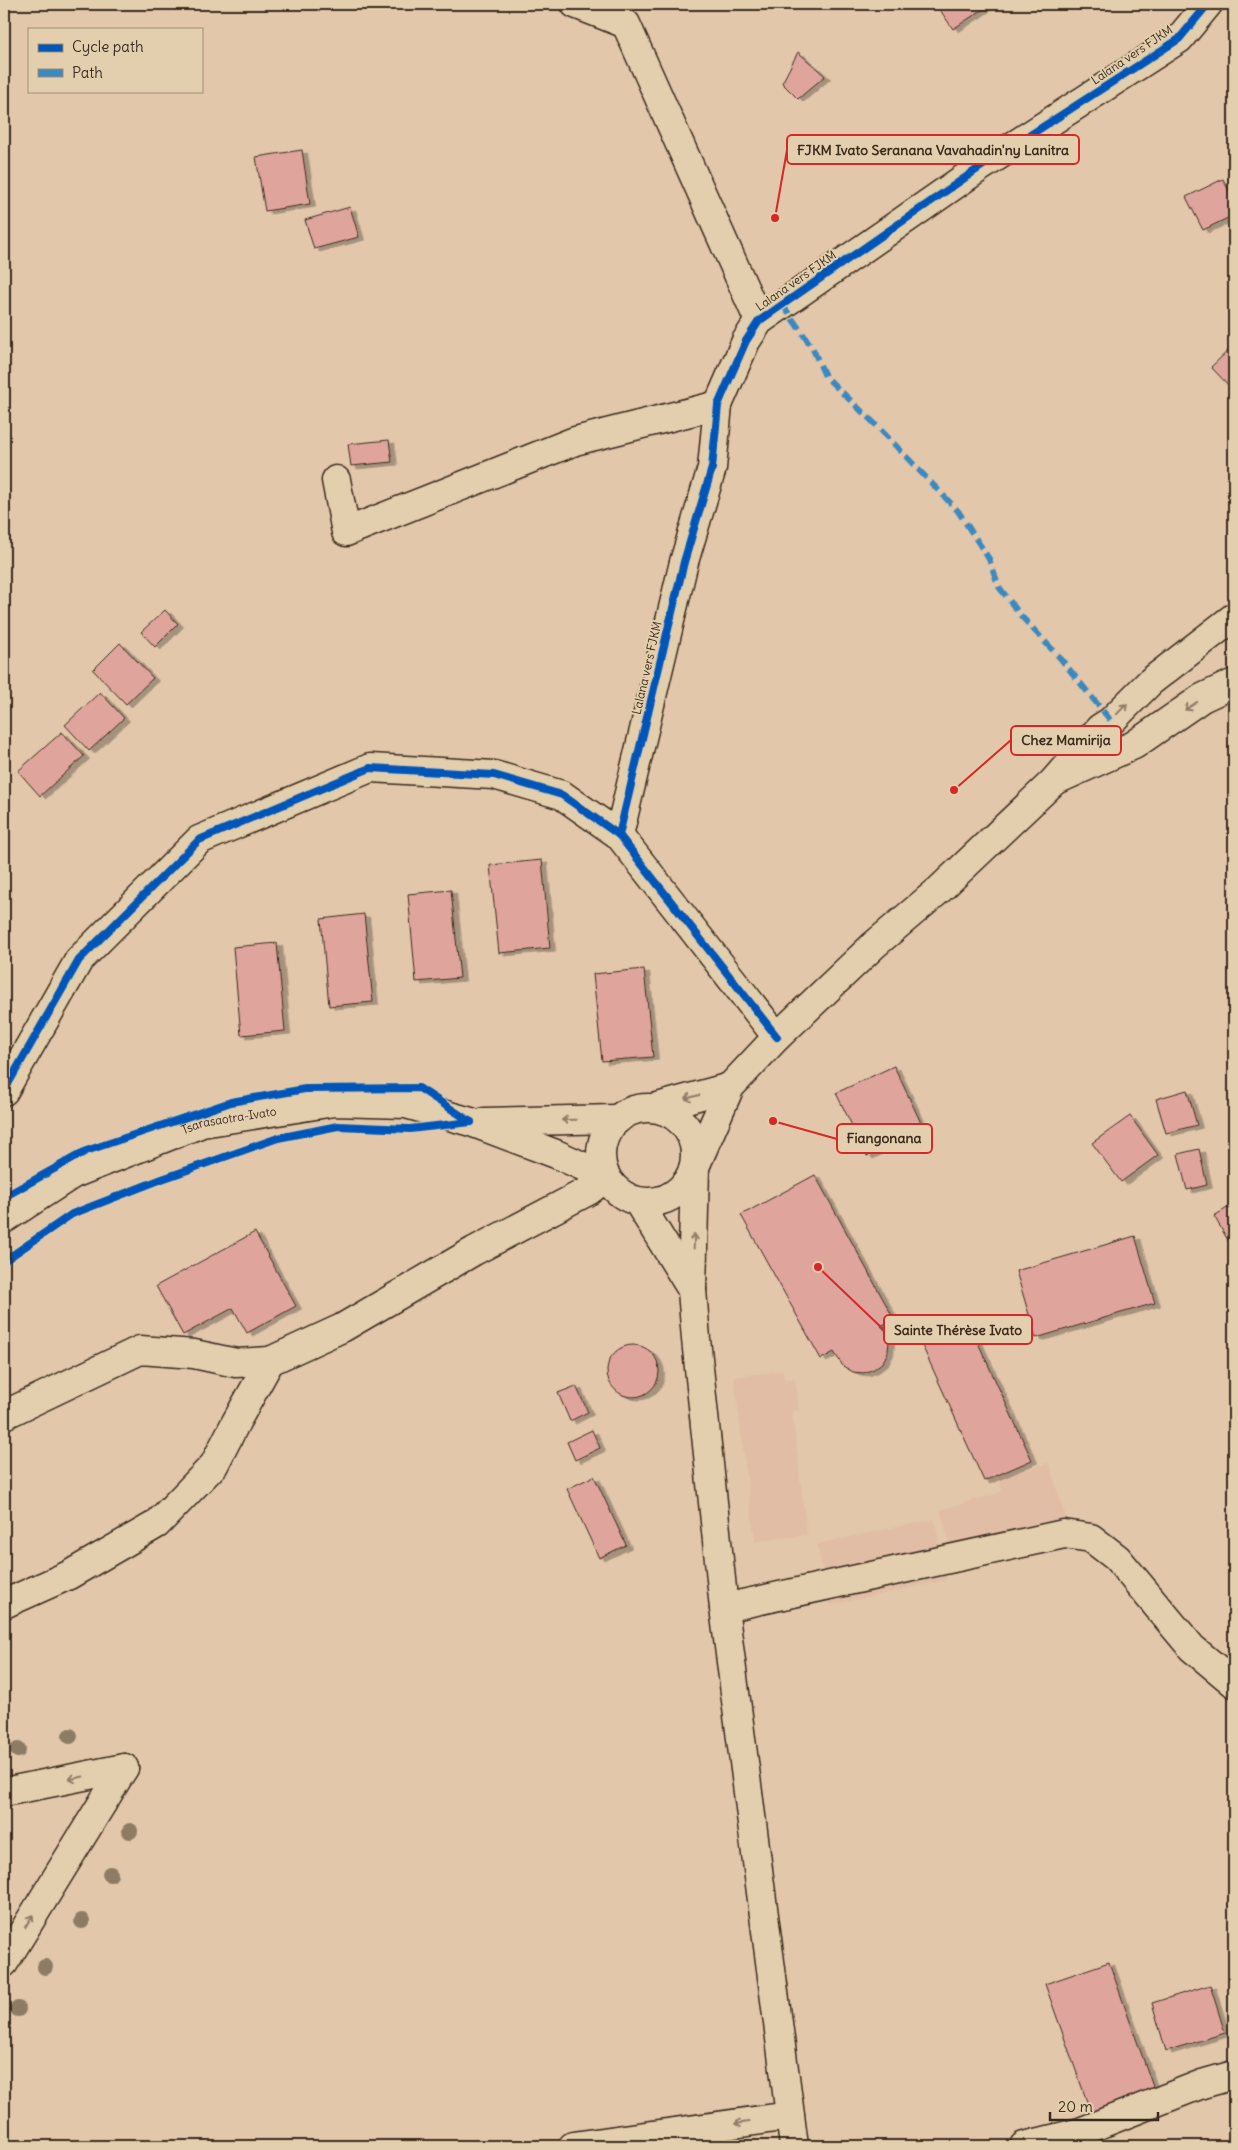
<svg xmlns="http://www.w3.org/2000/svg" width="1238" height="2150" font-family="Delius,sans-serif">
<style>
.built{fill:#e1bda6}
.building{fill:#dfa59d;stroke:#3b2a1e;filter:url(#shadow)}
.lines{fill:none;stroke-linecap:round;stroke-linejoin:round}
.minor-casing{stroke:#3b2a1e;stroke-width:31}
.major-casing{stroke:#3b2a1e;stroke-width:31}
.minor{stroke:#e3cfad;stroke-width:28}
.major{stroke:#e3cfad;stroke-width:28}
.quiet{stroke:#3e89bf;stroke-width:6;stroke-dasharray:12 6;stroke-linecap:butt}
.cycleway-casing{stroke:#e3cfad;stroke-width:11}
.cycleway{stroke:#0057b8;stroke-width:8}
.tree{fill:#8d7b64}
.oneway{stroke:#8f7c66}
.labels{text-anchor:middle;stroke-width:4;stroke-linejoin:round;paint-order:stroke}
.street-label{font-size:12px;fill:#3b2a1e;stroke:#e3cfad}
.leader{fill:none;stroke:#d62828;stroke-width:2}
.callout-dot{fill:#d62828;stroke:#e3cfad;stroke-width:2}
.callout{fill:#e3cfad;stroke:#d62828;stroke-width:2}
.callout-label{font-size:14px;text-anchor:middle;font-weight:bold;fill:#3b2a1e}
</style>
<defs>
<filter id="shadow"><feDropShadow dx="5.5" dy="3" stdDeviation="0" flood-color="#0004"/></filter>
</defs>
<rect width="100%" height="100%" fill="#e2c7aa"/>
<filter id="ink" filterUnits="userSpaceOnUse"><feTurbulence type="fractalNoise" baseFrequency=".02" numOctaves="2"/><feDisplacementMap in="SourceGraphic" scale="10" xChannelSelector="R" yChannelSelector="G"/><feConvolveMatrix kernelMatrix="1 2 1 2 8 2 1 2 1" color-interpolation-filters="sRGB"/></filter>
<g filter="url(#ink)">
<!-- built -->
<g class="built">
<path d="M783,1371L784,1380L795,1379L799,1410L792,1411L807,1535L755,1541L734,1377Z"/>
<path d="M1049,1463L1067,1521L956,1564L940,1510L1002,1492L999,1478Z"/>
<path d="M934,1519L947,1580L830,1605L817,1544Z"/>
</g>
<!-- building -->
<g class="building">
<path d="M936,4H991L953,29Z"/>
<path d="M798,52L825,76L798,99L782,83Z"/>
<path d="M302,150L310,204L265,211L256,157Z"/>
<path d="M1223,179L1234,201V215L1203,230L1186,197Z"/>
<path d="M350,207L359,237L314,249L305,220Z"/>
<path d="M1234,345V385L1231,388L1211,367Z"/>
<path d="M389,440L392,462L351,466L348,444Z"/>
<path d="M165,610L178,624L155,647L141,632Z"/>
<path d="M120,643L153,678L126,704L93,670Z"/>
<path d="M100,692L124,718L89,751L65,725Z"/>
<path d="M62,732L84,756L40,796L18,771Z"/>
<path d="M542,860L550,948L499,953L490,865Z"/>
<path d="M451,890L460,978L416,982L408,894Z"/>
<path d="M364,914L373,1002L329,1006L321,919Z"/>
<path d="M277,943L285,1031L241,1035L233,947Z"/>
<path d="M644,969L653,1057L602,1061L593,974Z"/>
<path d="M894,1066L924,1129L867,1156L836,1093Z"/>
<path d="M1187,1090L1197,1125L1166,1133L1156,1099Z"/>
<path d="M1130,1116L1158,1155L1121,1182L1092,1143Z"/>
<path d="M1199,1149L1207,1185L1187,1190L1178,1154Z"/>
<path d="M815,1175L894,1319L881,1326L886,1331L889,1341L888,1352L883,1362L874,1369L864,1373L853,1372L843,1366L834,1352L821,1359L741,1215Z"/>
<path d="M1234,1204V1248L1233,1249L1214,1216Z"/>
<path d="M255,1232L296,1306L247,1333L233,1308L183,1335L156,1286Z"/>
<path d="M1135,1236L1155,1303L1036,1338L1016,1271Z"/>
<path d="M967,1319L1032,1460L984,1481L920,1341Z"/>
<circle cx="633" cy="1371" r="26"/>
<path d="M576,1386L588,1412L570,1421L558,1393Z"/>
<path d="M592,1430L600,1448L575,1460L567,1442Z"/>
<path d="M594,1476L626,1545L599,1558L567,1489Z"/>
<path d="M1109,1962L1157,2098L1094,2121L1045,1984Z"/>
<path d="M1210,1985L1225,2033L1166,2051L1152,2003Z"/>
</g>
<g class="lines">
<defs>
<g id="minor">
<path d="M575,4L626,24L759,321"/>
<path d="M336,480L346,532L575,441L718,405"/>
<path d="M1061,778L1134,745L1202,698L1234,683"/>
<path d="M619,835L684,562L712,468L718,405L746,341L759,321L979,168L1179,39L1208,4"/>
<path d="M4,1091L79,960L199,840L370,768L494,775L562,795L619,835L777,1037"/>
<path d="M654,1108L730,1087"/>
<path d="M695,1167L730,1087L777,1037L874,945L939,890L1053,782L1100,728L1111,721L1150,682L1234,617"/>
<path d="M4,1415L140,1350L194,1354L236,1363L270,1361"/>
<path d="M4,1604L69,1575L157,1524L214,1465L236,1422L270,1361L342,1328L474,1251L590,1190L606,1177"/>
<path d="M724,1608L1064,1534L1091,1538L1117,1558L1192,1648L1234,1683"/>
<path d="M4,1792L124,1768"/>
<path d="M4,1963L124,1768"/>
<path d="M573,2146L790,2116"/>
<path d="M1024,2146L1080,2132L1202,2084L1234,2075"/>
</g>
<g id="major">
<circle cx="648" cy="1155" r="47"/>
<path d="M485,1122L618,1119"/>
<path d="M695,1167L692,1290L696,1339L724,1608L794,2146"/>
<path d="M638,1202L692,1290"/>
<path id="s1" d="M4,1219L73,1174L202,1123L334,1102L406,1104L471,1122L556,1154L606,1177"/>
</g>
</defs>
<!-- minor casing -->
<use href="#minor" class="minor-casing"/>
<!-- major casing -->
<use href="#major" class="major-casing"/>
<!-- minor -->
<use href="#minor" class="minor"/>
<!-- major -->
<use href="#major" class="major"/>
<!-- quiet -->
<path class="quiet" d="M782,304L812,347L825,376L875,424L958,511L989,559L999,587L1022,617L1061,659L1111,721"/>
<defs>
<g id="cycleway">
<path d="M619,835L684,562L712,468L718,405L746,341L759,321L979,168L1179,39L1208,4"/>
<path d="M4,1091L79,960L199,840L370,768L494,775L562,795L619,835L777,1037"/>
<path d="M4,1197L86,1151L231,1102L305,1089L419,1088L471,1122"/>
<path d="M4,1261L72,1214L162,1179L278,1138L338,1126L410,1129L471,1122"/>
</g>
</defs>
<!-- cycleway casing -->
<use href="#cycleway" class="cycleway-casing"/>
<!-- cycleway -->
<use href="#cycleway" class="cycleway"/>
</g>
<!-- trees -->
<g class="tree">
<circle cx="70" cy="1736" r="8"/>
<circle cx="18" cy="1750" r="8"/>
<circle cx="130" cy="1831" r="8"/>
<circle cx="110" cy="1874" r="8"/>
<circle cx="82" cy="1921" r="8"/>
<circle cx="45" cy="1967" r="8"/>
<circle cx="18" cy="2009" r="8"/>
</g>
<!-- one-way arrows -->
<defs><path id="oneway-shaft" d="M-6 0H5M1.5-3L5.5 0L1.5 3" fill="none" stroke-width="1.6" stroke-linecap="round" stroke-linejoin="round" transform="scale(1.25)"/></defs>
<g class="oneway">
<use href="#oneway-shaft" transform="translate(1191 706) rotate(146)"/>
<use href="#oneway-shaft" transform="translate(1122 709) rotate(-45)"/>
<use href="#oneway-shaft" transform="translate(692 1097) rotate(164)"/>
<use href="#oneway-shaft" transform="translate(569 1120) rotate(179)"/>
<use href="#oneway-shaft" transform="translate(694 1241) rotate(-88)"/>
<use href="#oneway-shaft" transform="translate(76 1778) rotate(169)"/>
<use href="#oneway-shaft" transform="translate(29 1921) rotate(-58)"/>
<use href="#oneway-shaft" transform="translate(742 2123) rotate(173)"/>
</g>
</g>
<g class="labels">
<!-- street labels -->
<g class="street-label">
<text transform="translate(1132 55) rotate(-34)" y="4">Lalana vers FJKM</text>
<text transform="translate(796 281) rotate(-35)" y="4">Lalana vers FJKM</text>
<text transform="translate(647 668) rotate(-77)" y="4">Lalana vers FJKM</text>
<text dy="4" stroke="none"><textPath href="#s1" startOffset="248">Tsarasaotra-Ivato</textPath></text>
</g>
</g>
<!-- callouts -->
<path class="leader" d="M775 218L787 150M954 790L1011 740M773 1121L837 1139M818 1267L884 1330"/>
<g class="callout-dot">
<circle cx="775" cy="218" r="5"/>
<circle cx="954" cy="790" r="5"/>
<circle cx="773" cy="1121" r="5"/>
<circle cx="818" cy="1267" r="5"/>
</g>
<g class="callout">
<rect x="787" y="135" width="292" height="29" rx="5"/>
<rect x="1011" y="726" width="110" height="29" rx="5"/>
<rect x="837" y="1124" width="95" height="29" rx="5"/>
<rect x="884" y="1315" width="148" height="29" rx="5"/>
</g>
<g class="callout-label">
<text x="933" y="155">FJKM Ivato Seranana Vavahadin'ny Lanitra</text>
<text x="1066" y="745">Chez Mamirija</text>
<text x="884" y="1143">Fiangonana</text>
<text x="958" y="1335">Sainte Thérèse Ivato</text>
</g>
<!-- margin -->
<rect width="1238" height="2150" fill="none" stroke="#e3cfad" stroke-width="20"/>
<rect x="10" y="10" width="1218" height="2130" fill="none" stroke="#3b2a1e" stroke-width="2" filter="url(#ink)"/>
<!-- legend -->
<rect x="28" y="28" width="175" height="65" fill="#e3cfad" stroke="#a08d74"/>
<rect x="38" y="44" width="25" height="8" fill="#0057b8" stroke="#a08d74"/>
<text x="72" y="52" font-size="15" fill="#3b2a1e">Cycle path</text>
<rect x="38" y="69" width="25" height="8" fill="#3e89bf" stroke="#a08d74"/>
<text x="72" y="78" font-size="15" fill="#3b2a1e">Path</text>
<!-- scale -->
<path d="M1050 2112v8h108v-8" fill="none" stroke="#3b2a1e" stroke-width="2.5"/>
<text x="1058" y="2112" font-size="15" fill="#3b2a1e" stroke="#e3cfad" stroke-width="4" paint-order="stroke">20 m</text>
</svg>
